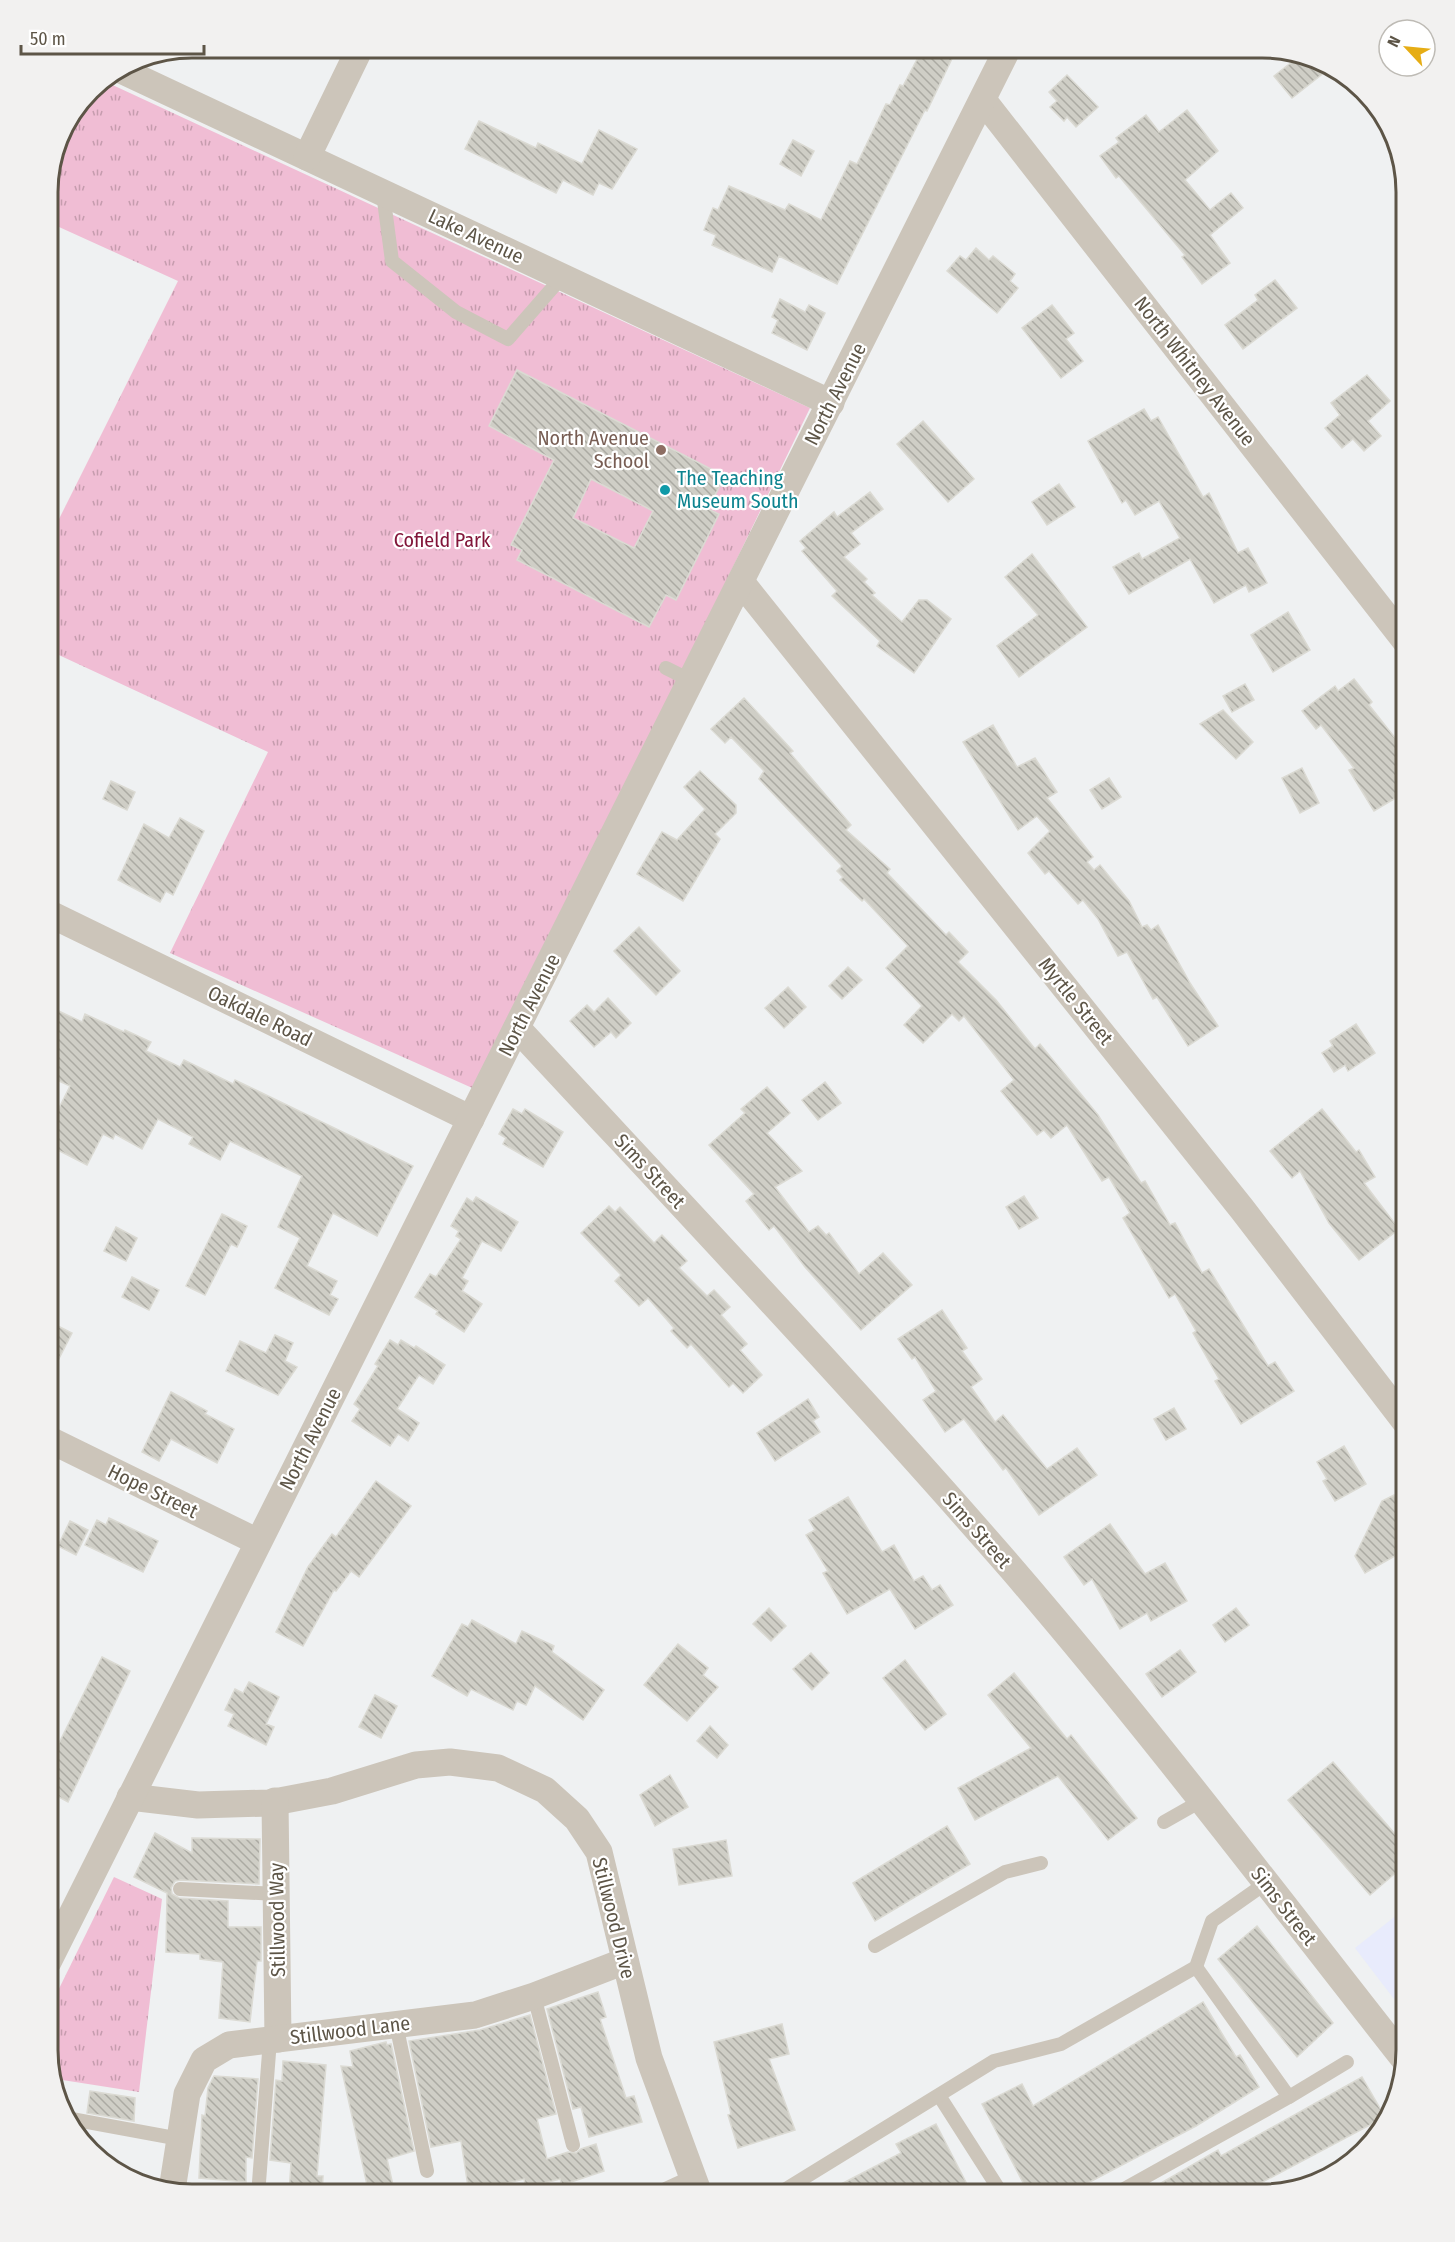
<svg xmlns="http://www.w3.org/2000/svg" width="1455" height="2242" font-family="'Fira Sans Condensed',sans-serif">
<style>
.commercial{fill:#e8ebfc}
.grass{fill:url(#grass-tufts)}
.building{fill:url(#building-back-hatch);stroke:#dbdad3;stroke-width:1.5;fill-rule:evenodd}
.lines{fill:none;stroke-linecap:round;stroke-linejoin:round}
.service{stroke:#ccc5ba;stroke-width:14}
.minor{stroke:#ccc5ba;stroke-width:27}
.education-dot{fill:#8d6e63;stroke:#fff;stroke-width:2}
.culture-dot{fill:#0f9aa8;stroke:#fff;stroke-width:2}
.labels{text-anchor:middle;stroke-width:4.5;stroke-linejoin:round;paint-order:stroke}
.street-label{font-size:20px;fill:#5d5547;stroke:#fff}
.education-label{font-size:20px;fill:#785e54;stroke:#fff;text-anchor:end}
.culture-label{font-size:20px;fill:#0d838f;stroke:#fff;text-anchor:start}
.park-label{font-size:20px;fill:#811539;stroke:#fff}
.rim{fill:none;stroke:#5d5547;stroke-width:3}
</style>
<defs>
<pattern id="grass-tufts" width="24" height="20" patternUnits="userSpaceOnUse" patternTransform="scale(1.5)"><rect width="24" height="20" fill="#f0bdd4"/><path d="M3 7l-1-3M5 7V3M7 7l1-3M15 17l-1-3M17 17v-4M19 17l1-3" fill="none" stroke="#c69cae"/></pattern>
<pattern id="building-back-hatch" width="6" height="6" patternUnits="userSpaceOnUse" patternTransform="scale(1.5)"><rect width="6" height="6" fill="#cfcec6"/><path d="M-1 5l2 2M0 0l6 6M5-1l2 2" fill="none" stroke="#abaaa3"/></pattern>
</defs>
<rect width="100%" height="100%" fill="#eff1f2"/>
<!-- commercial -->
<path class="commercial" d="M1407,1907V2016L1355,1948Z"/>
<!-- grass -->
<g class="grass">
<path d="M104,81L810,408L479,1091L170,953L268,752L48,650V541L178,281L48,222C48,170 58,112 104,81Z"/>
<path d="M114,1877L162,1899L139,2092L56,2079L48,2050V2011Z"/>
</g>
<!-- building -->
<g class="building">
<path d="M923,48H957L927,111L925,110L837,284L779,256L772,272L712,245L716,235L704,230L713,208L718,210L729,186L785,210L789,204L821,220L850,161L857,164L886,104L890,105L900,85L903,86Z"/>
<path d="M1298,57L1330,68L1292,98L1274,76Z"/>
<path d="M1067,75L1098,107L1076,127L1067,117L1064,121L1050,107L1057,101L1049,92Z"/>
<path d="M1187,110L1218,151L1185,180L1210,210L1231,193L1243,208L1210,235L1230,263L1202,284L1182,257L1185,255L1119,176L1116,178L1100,156L1119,142L1116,138L1146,115L1159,132Z"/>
<path d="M479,121L536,148L538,143L582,164L599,130L637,149L612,189L599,183L593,195L563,180L556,193L465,149Z"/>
<path d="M793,140L814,151L801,176L780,164Z"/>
<path d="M976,248L989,260L993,256L1015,274L1010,281L1018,288L997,313L947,271L960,256L966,260Z"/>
<path d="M1275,280L1297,308L1243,349L1225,325L1258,300L1255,295Z"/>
<path d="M780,299L805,312L809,305L825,313L807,350L772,333L778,320L772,317Z"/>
<path d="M1052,305L1074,333L1066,339L1083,361L1061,378L1022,328Z"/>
<path d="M517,370L725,476L708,509L719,514L676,600L666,595L649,627L517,560L522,550L511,545L554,460L489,426ZM591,479L653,511L634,548L573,518Z"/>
<path d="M1367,375L1390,401L1368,421L1381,436L1364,451L1353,439L1342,448L1325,428L1340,415L1331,403Z"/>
<path d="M1144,409L1151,421L1158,417L1203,497L1209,493L1238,553L1248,548L1267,583L1249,592L1246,585L1214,603L1190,559L1129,594L1113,567L1139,553L1142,559L1180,538L1159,501L1135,515L1126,500L1122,503L1088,441Z"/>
<path d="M923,421L974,479L948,502L897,444Z"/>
<path d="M1059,484L1075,507L1047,525L1032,502Z"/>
<path d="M870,492L883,509L851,533L860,544L844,557L867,579L864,582L875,593L872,595L902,622L919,600H927L951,619L914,673L877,646L880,641L832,596L837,591L802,551L806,548L800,541L834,512L837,517Z"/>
<path d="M1032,554L1087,627L1019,677L997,646L1038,615L1005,577Z"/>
<path d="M1288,612L1310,650L1273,672L1251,635Z"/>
<path d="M1354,679L1372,702L1369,705L1399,743L1407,738V785L1396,791L1399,796L1374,811L1349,770L1354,768L1321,725L1316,729L1302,711L1335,686L1338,691Z"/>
<path d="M1245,684L1254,700L1232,712L1223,696Z"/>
<path d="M744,698L793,751L790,753L851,825L846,830L890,869L887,873L946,935L949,932L968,952L958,962L996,1000L1035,1049L1040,1044L1098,1115L1141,1183L1145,1181L1170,1225L1175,1223L1202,1273L1209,1269L1268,1366L1275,1362L1294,1391L1241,1424L1215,1381L1219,1379L1193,1333L1196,1331L1175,1294L1169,1298L1123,1218L1130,1213L1109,1177L1102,1181L1067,1125L1051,1138L1044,1130L1037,1135L1001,1091L1014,1080L964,1016L959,1021L952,1014L923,1043L904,1025L922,1006L886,968L908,946L864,899L862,901L840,880L843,877L837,871L842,866L759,779L764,771L731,737L725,743L711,729Z"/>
<path d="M1223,710L1253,742L1236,759L1200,724Z"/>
<path d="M993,725L1017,767L1035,758L1057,792L1047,798L1093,857L1087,862L1094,870L1100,865L1129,901L1142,927L1147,925L1151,930L1158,925L1190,983L1218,1026L1188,1046L1157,997L1153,999L1127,952L1118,956L1098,919L1083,900L1078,904L1049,871L1045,874L1028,853L1050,831L1037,816L1018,830L963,742Z"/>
<path d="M1302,768L1319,803L1300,813L1282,778Z"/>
<path d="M700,771L736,805V813L715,834L720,839L683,901L637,874L662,832L677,840L705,809L684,787Z"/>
<path d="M1109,778L1121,797L1102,809L1090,790Z"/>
<path d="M111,781L135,792L127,810L103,799Z"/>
<path d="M180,818L204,831L173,895L166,891L160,902L118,880L144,824L169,838Z"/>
<path d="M639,927L680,971L656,995L614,951Z"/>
<path d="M848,967L862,980L842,999L829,986Z"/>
<path d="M788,987L806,1007L784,1028L765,1008Z"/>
<path d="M608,998L631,1023L616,1038L611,1032L594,1047L570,1021L587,1005L594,1012Z"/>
<path d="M48,1006L82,1022L85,1014L124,1032L125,1030L151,1042L146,1051L180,1067L184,1060L233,1084L235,1080L413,1166L377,1236L333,1213L307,1266L337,1281L330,1295L338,1299L329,1315L275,1288L300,1238L278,1227L302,1176L230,1141L220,1160L189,1144L193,1137L158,1119L142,1149L115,1134L113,1139L103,1134L87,1165L48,1145V1130L70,1086L48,1076Z"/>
<path d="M1356,1024L1375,1053L1348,1071L1345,1065L1334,1072L1322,1053L1333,1046L1330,1041Z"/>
<path d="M825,1082L841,1103L818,1120L802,1100Z"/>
<path d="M767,1087L790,1113L767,1133L802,1171L775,1187L809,1232L818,1226L826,1235L829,1233L859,1274L883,1253L912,1285L861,1330L805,1267L774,1226L769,1230L746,1201L754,1194L709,1145L745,1113L741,1109Z"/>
<path d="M513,1109L522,1114L525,1109L563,1132L543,1167L503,1144L506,1138L499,1134Z"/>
<path d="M1322,1109L1356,1152L1359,1150L1375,1177L1364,1183L1399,1229L1359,1260L1329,1223L1300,1171L1292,1178L1270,1151Z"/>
<path d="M1024,1196L1038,1218L1019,1229L1006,1207Z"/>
<path d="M476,1197L518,1222L501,1251L482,1241L462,1278L468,1281L462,1291L482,1304L464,1332L436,1314L438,1311L415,1297L430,1274L436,1277L461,1239L456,1236L459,1231L451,1226L467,1198L473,1202Z"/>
<path d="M609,1206L615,1212L620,1207L654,1243L662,1235L687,1261L679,1268L707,1296L714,1290L730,1307L721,1315L747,1344L740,1350L762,1375L743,1393L733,1383L729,1387L691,1344L687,1348L671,1331L674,1328L648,1298L639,1306L615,1281L621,1275L581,1233Z"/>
<path d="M222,1214L247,1226L237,1247L231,1244L205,1295L186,1286Z"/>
<path d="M116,1227L137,1238L126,1261L104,1251Z"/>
<path d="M132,1277L159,1290L149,1310L122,1297Z"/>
<path d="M942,1310L967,1348L962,1351L982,1379L971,1387L995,1422L1003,1415L1047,1469L1077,1448L1097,1475L1039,1515L1006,1468L1003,1470L964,1419L945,1432L923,1400L936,1391L915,1357L912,1359L898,1339Z"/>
<path d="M48,1321L72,1333L48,1380Z"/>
<path d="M275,1335L293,1343L285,1361L297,1367L278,1395L226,1371L240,1341L266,1353Z"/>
<path d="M390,1340L398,1345L401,1340L414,1348L416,1346L445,1365L433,1384L419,1375L397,1409L419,1423L408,1441L398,1434L390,1446L352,1421L360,1409L354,1404L378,1366L375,1364Z"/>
<path d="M171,1392L207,1411L205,1414L234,1429L217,1463L171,1439L159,1461L142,1452Z"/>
<path d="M808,1399L819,1417L813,1421L820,1432L775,1461L757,1433Z"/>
<path d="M1174,1408L1186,1429L1166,1440L1154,1419Z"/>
<path d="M1344,1446L1366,1484L1335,1501L1323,1481L1327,1479L1317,1462Z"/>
<path d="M376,1481L411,1506L359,1577L351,1571L336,1591L334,1590L303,1646L276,1632L308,1567L332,1534L336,1537Z"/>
<path d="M1394,1495L1407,1518V1549L1365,1573L1355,1556L1382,1501Z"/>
<path d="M848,1497L882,1552L894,1545L914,1581L923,1576L932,1590L940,1585L953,1605L915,1629L890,1589L847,1614L823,1573L828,1571L806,1535L815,1530L809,1520Z"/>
<path d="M109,1518L158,1541L143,1572L85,1545L97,1520L106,1525Z"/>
<path d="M70,1521L88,1530L76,1555L58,1546Z"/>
<path d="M1110,1524L1145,1574L1165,1563L1187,1601L1151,1621L1147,1613L1120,1629L1092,1579L1084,1585L1064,1557Z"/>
<path d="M769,1608L786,1626L771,1641L753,1624Z"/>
<path d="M1236,1608L1249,1625L1225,1642L1213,1625Z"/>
<path d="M472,1620L516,1644L522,1631L554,1646L552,1652L604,1690L583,1720L535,1686L526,1705L517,1701L513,1710L471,1689L467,1696L432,1676L462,1624L468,1627Z"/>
<path d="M678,1644L708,1668L703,1675L718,1687L687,1721L644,1685Z"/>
<path d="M1180,1650L1196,1672L1162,1697L1146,1674Z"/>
<path d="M811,1653L829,1673L812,1690L793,1669Z"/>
<path d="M102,1657L130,1671L68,1802L48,1791V1765Z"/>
<path d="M905,1660L946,1714L925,1730L883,1678Z"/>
<path d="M1014,1673L1067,1739L1071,1735L1137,1818L1108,1840L1058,1776L975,1820L958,1788L1031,1748L988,1695Z"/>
<path d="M249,1682L279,1697L266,1724L274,1727L266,1745L228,1726L234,1714L225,1710L235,1689L243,1693Z"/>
<path d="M375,1695L397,1706L381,1738L359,1727Z"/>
<path d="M710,1726L728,1745L717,1758L697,1741Z"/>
<path d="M1333,1762L1407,1848V1863L1370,1895L1288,1800Z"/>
<path d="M670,1775L688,1807L655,1826L640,1795Z"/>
<path d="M947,1826L970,1864L875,1921L853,1883Z"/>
<path d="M155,1833L192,1853V1838L260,1839L259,1884L180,1880L175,1881L171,1888L172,1894L179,1898L228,1901V1927H261V1961H257L250,2022L219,2018L223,1962L200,1959V1954L166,1952L167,1893L134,1877Z"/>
<path d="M726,1840L732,1876L679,1885L673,1849Z"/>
<path d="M1257,1926L1333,2023L1297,2057L1218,1959Z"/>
<path d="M598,1992L606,2017L600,2019L626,2098L634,2096L642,2122L589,2137L581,2107L573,2109L547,2009Z"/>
<path d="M1203,2002L1236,2057L1240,2055L1259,2087L1196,2126L1067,2194H1029L982,2104L1022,2084L1033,2106Z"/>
<path d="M530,2015L556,2114L537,2119L547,2159L568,2152L576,2153L581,2149L596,2144L604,2171L562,2185L560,2179L526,2188L524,2179L469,2193L461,2141L431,2147L409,2041L480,2030Z"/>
<path d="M782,2024L789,2054L769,2059L795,2130L738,2148L728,2115L731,2114L714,2042Z"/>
<path d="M386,2042L387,2045L391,2044L414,2151L387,2159L395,2194H369L341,2066L353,2067L350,2051Z"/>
<path d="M283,2061L326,2065L317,2176H323L322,2194H289L291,2163L270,2160L276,2080L282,2081Z"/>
<path d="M214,2076L258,2079L252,2158L246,2157V2182L199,2178L202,2115L205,2116L208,2088Z"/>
<path d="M1362,2077L1385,2117L1240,2194H1142L1218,2150L1221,2156Z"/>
<path d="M90,2091L135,2098L134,2121L87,2113Z"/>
<path d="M936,2124L972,2194H822L901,2153L896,2144Z"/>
</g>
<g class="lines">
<!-- service -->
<g class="service">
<path d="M383,193L392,261L456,312L508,339L562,277"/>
<path d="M666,668L692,681"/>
<path d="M1164,1822L1201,1801"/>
<path d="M180,1889L276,1894"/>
<path d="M875,1946L1005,1872L1041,1863"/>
<path d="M534,1996L573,2145"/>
<path d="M396,2024L427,2171"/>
<path d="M940,2097L1002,2194"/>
<path d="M1289,2097L1347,2062"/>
<path d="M66,2118L180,2139"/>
<path d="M259,2182L270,2040"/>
<path d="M778,2194L994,2061L1061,2044L1196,1967L1212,1921L1266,1883"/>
<path d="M1115,2194L1289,2097L1196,1967"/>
</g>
<!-- minor -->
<g class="minor">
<path d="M121,70L831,403"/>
<path d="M983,100L1407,643"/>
<path d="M307,157L360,48"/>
<path d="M741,582L1242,1209L1407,1424"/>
<path d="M48,913L471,1119"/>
<path d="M517,1028C683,1207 851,1384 1011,1568C1148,1727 1275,1895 1404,2059"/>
<path d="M48,1439L258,1542"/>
<path d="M130,1797L198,1805L269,1803L332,1791L416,1765L450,1762L498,1768L545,1790L577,1819L599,1852L649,2058L699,2194"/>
<path d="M275,1801L278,2039"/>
<path d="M48,1962L1008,48"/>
<path d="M172,2190L187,2094L204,2060L229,2045L475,2015L534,1996L625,1961"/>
<path d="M670,2194L694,2183"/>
</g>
</g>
<!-- markers -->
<circle class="education-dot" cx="661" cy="450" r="6"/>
<circle class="culture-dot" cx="665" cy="490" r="6"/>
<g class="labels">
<!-- street labels -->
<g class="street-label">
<text transform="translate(476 236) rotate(25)" y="7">Lake Avenue</text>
<text transform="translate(1195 371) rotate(52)" y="7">North Whitney Avenue</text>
<text transform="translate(835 394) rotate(-63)" y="7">North Avenue</text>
<text transform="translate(1076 1001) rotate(51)" y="7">Myrtle Street</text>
<text transform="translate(529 1005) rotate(-63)" y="7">North Avenue</text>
<text transform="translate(260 1016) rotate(26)" y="7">Oakdale Road</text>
<text transform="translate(650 1171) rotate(47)" y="7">Sims Street</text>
<text transform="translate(310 1439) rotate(-63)" y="7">North Avenue</text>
<text transform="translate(153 1491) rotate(26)" y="7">Hope Street</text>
<text transform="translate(977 1530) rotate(49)" y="7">Sims Street</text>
<text transform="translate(1284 1906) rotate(52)" y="7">Sims Street</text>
<text transform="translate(614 1918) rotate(76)" y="7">Stillwood Drive</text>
<text transform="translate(277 1920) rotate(-91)" y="7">Stillwood Way</text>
<text transform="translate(350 2030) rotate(-7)" y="7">Stillwood Lane</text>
</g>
<!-- education labels -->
<g class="education-label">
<text x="649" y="445">North Avenue<tspan x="649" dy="23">School</tspan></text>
</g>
<!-- culture labels -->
<g class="culture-label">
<text x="677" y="485">The Teaching<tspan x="677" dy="23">Museum South</tspan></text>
</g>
<!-- park labels -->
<g class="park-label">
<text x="442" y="547">Cofield Park</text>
</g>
</g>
<!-- crop -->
<path d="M0 0H1455V2242H0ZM192 58H1262A134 134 0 0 1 1396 192V2050A134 134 0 0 1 1262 2184H192A134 134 0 0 1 58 2050V192A134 134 0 0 1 192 58Z" fill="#f2f1f0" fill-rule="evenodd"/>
<path class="rim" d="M192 58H1262A134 134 0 0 1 1396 192V2050A134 134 0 0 1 1262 2184H192A134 134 0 0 1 58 2050V192A134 134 0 0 1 192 58Z"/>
<!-- north arrow -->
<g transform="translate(1407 48) rotate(296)"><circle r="28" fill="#ffffff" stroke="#bebbb5" stroke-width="1.5"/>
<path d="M0-4.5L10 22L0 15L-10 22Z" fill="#e6ad15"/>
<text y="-9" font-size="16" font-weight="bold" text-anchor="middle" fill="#5d5547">N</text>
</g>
<!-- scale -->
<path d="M21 45v9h183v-9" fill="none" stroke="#5d5547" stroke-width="3"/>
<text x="30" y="45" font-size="18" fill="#5d5547" stroke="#ffffff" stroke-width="4.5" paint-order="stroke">50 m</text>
</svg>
